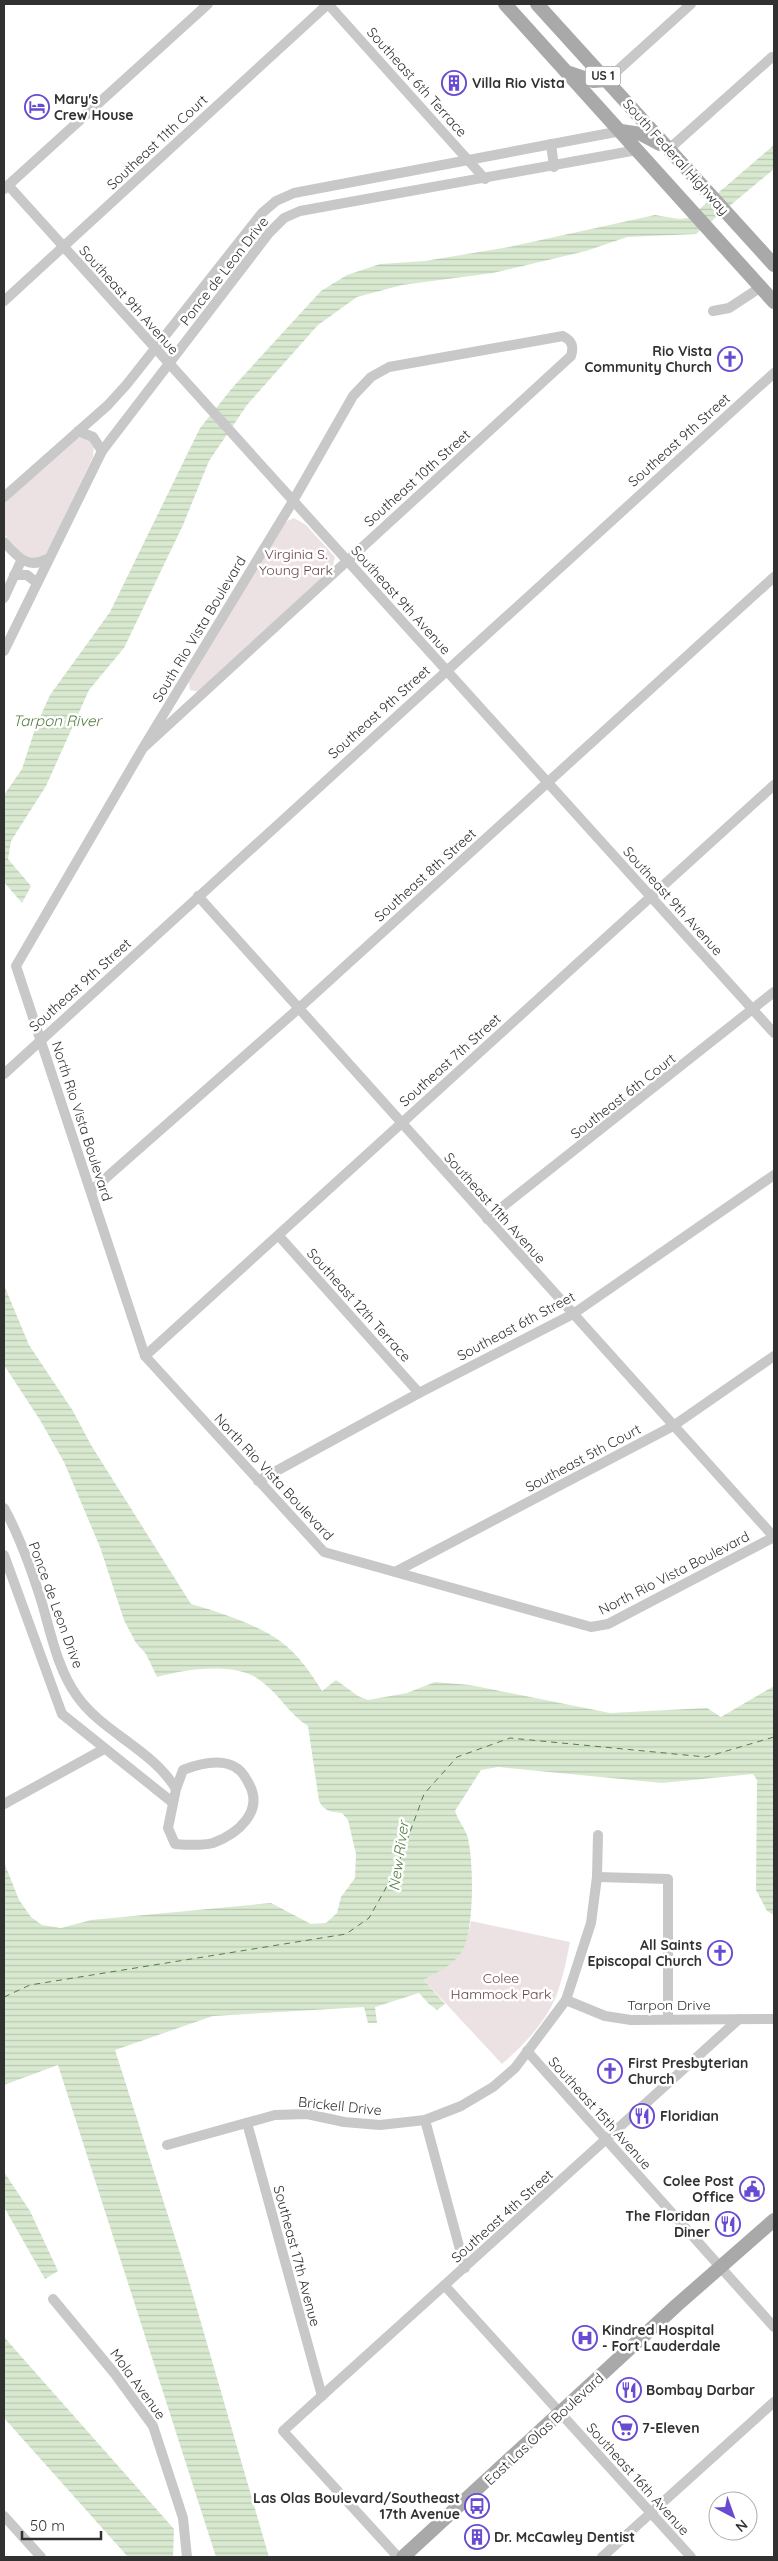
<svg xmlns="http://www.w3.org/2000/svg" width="778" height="2561" font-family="Quicksand,sans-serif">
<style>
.green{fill:#ece2e4}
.water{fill:url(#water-rules)}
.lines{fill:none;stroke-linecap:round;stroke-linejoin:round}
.ferry{stroke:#557e42;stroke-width:1;stroke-dasharray:6 5;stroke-linecap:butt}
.minor{stroke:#c8c8c8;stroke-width:10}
.major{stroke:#a9a9a9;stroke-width:14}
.labels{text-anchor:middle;stroke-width:5;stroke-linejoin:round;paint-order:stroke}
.shield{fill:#fff;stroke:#6f6f6f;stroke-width:1}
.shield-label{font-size:12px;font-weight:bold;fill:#313131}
.street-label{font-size:14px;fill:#313131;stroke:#fff}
.poi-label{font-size:14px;font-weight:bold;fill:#313131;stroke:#fff;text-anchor:start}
.park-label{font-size:14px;fill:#68434a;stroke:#fff}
.water-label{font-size:15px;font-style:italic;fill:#557e42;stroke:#fff}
</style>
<defs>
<pattern id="water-rules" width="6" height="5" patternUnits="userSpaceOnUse" patternTransform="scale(1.25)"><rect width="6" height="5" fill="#d8e9d0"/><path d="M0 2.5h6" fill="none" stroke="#bac8b3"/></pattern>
</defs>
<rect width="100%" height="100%" fill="#fff"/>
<!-- green -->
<g class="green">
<path d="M78,437L89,439L94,446L93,457L49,549L45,555L33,560L22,555L4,534V502Z"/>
<path d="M294,518L306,525L335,557L332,571L199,692L190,690L189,682L285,522Z"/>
<path d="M471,1921L570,1942C567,1957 564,1973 559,1988C550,2018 525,2044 502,2064L424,1980C453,1963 464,1955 471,1921Z"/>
</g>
<!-- water -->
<g class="water">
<path d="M774,145V169L696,234L627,237L586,251L493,273L402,285L357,297L318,325L247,405L209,461L183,525L124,648L89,690L46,786L11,841L8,859L31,886L22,903L4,882V795L22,769L36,726L50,695L110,612L200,428L233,387L321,291L347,275L380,264L425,261L509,247L655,215L679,219L689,218Z"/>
<path d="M4,1285L29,1345L73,1411L91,1445L191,1604C216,1611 259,1625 280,1641C298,1654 311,1673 322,1691L336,1680L358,1696L368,1700L407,1693L435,1682L470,1685L610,1713L707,1708L721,1717L774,1686V1915L767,1911L756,1890L757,1780L753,1774L662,1783L498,1767L481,1770L455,1811C458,1820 464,1827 467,1835C474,1857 475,1934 461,1953C452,1966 437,1972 424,1980L445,2004L437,2010L429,2004L419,1993L375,2007L377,2023H368L364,2007L213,2016L115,2050L188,2278L269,2557H216L58,2065L4,2085V1862L19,1900L31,1917L42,1925L61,1928L91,1920L271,1903L311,1924L326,1923L337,1913L341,1897L355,1878L356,1854L348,1820L342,1813C331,1812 324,1811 319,1801L308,1726C289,1714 279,1694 261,1681C237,1661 184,1669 157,1677L146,1654L136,1643L124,1620L100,1547L64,1462L40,1420L4,1365Z"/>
<path d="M4,2172L30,2211L58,2271L45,2279L4,2207Z"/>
<path d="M4,2337L174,2529L173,2557H128L4,2418Z"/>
</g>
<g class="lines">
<!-- ferry -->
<path class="ferry" d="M4,1997L30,1985L346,1934L369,1918L396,1870L424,1794L457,1757L510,1738L706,1757L774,1737"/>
<!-- minor -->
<g class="minor">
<path d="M328,4L485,179"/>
<path d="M607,80L691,4"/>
<path d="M551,144L554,167"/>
<path d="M669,149L772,57"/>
<path d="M8,185L774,1033"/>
<path d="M4,189L208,4"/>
<path d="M4,301L328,4"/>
<path d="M713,311L729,308L761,287"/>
<path d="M78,431L93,437L102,451"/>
<path d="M4,497L108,405L127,384L262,213L276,201L294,193L621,131"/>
<path d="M4,542C17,556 27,570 47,559"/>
<path d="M14,575H27L36,582"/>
<path d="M4,598L21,561"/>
<path d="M4,651L102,451L269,233L284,218L300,211L637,150"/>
<path d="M143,748L571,356C574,346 572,341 563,336L389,367L371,377L353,396L293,501L143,748L16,966L145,1356L324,1552L591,1627L608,1624L774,1537"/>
<path d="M198,896L774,1537"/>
<path d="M4,1074L774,373"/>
<path d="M91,1191L298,1009L774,577"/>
<path d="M487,1219L774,992"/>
<path d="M279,1236L419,1393"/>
<path d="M145,1356L774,785"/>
<path d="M258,1481L419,1393L573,1314L774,1175"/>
<path d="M4,1508C20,1537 32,1571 42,1603C51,1634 58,1670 77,1696C103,1733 152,1749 176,1789L168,1828L175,1844C187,1845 201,1846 213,1843C238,1834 264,1811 249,1784C244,1774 239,1767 228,1764C213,1760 196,1765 183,1770L176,1789"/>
<path d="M4,1555L62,1714L172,1802"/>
<path d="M397,1571L673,1426L774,1356"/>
<path d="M4,1804L104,1749"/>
<path d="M597,1877L668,1879V2019"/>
<path d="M566,2000L605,2016L631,2020L774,2019"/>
<path d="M527,2051L774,2327"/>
<path d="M425,2120L465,2268"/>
<path d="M247,2123L322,2396"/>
<path d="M167,2145L275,2115L307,2114L344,2122L380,2125L425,2120L461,2106L493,2087L515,2068L566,2000L591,1923L597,1877L598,1835"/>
<path d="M445,2286L691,2557"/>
<path d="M53,2299L115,2374L153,2426L183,2518L187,2557"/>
<path d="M4,2516L41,2557"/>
<path d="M398,2557L283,2431L739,2019"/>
<path d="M602,2557L774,2402"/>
</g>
<!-- major -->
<g class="major">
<path d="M505,4L774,302"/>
<path d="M537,4L774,265"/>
<path d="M570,73L593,81L607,80"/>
<path d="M621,131L641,134L660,144"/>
<path d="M403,2557L677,2305L774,2220"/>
</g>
</g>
<!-- icons -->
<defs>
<symbol id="building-ring" viewBox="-11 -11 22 22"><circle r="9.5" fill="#fff" stroke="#684bd1" stroke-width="1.5"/><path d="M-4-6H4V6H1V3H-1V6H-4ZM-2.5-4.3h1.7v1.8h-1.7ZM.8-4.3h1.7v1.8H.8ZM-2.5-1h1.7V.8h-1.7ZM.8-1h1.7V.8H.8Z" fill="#684bd1"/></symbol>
<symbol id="hotel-ring" viewBox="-11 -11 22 22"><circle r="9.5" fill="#fff" stroke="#684bd1" stroke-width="1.5"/><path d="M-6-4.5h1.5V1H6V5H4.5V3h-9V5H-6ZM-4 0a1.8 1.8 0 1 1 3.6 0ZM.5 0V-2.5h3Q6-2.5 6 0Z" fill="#684bd1"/></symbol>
<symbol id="church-ring" viewBox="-11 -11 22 22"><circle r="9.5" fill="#fff" stroke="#684bd1" stroke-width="1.5"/><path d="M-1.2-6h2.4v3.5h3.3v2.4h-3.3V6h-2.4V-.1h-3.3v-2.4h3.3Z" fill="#684bd1"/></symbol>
<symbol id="restaurant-ring" viewBox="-11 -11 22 22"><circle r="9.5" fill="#fff" stroke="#684bd1" stroke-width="1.5"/><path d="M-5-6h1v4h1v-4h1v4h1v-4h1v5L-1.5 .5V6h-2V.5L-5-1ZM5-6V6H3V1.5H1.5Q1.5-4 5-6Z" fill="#684bd1"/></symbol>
<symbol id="civic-ring" viewBox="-11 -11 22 22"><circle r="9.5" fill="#fff" stroke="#684bd1" stroke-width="1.5"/><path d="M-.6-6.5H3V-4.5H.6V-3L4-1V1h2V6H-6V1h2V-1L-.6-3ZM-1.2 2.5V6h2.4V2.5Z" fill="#684bd1"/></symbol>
<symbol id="hospital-ring" viewBox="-11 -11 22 22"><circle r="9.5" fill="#fff" stroke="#684bd1" stroke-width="1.5"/><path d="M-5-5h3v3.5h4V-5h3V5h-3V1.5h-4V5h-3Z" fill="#684bd1"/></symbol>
<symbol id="supermarket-ring" viewBox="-11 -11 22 22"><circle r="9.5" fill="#fff" stroke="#684bd1" stroke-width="1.5"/><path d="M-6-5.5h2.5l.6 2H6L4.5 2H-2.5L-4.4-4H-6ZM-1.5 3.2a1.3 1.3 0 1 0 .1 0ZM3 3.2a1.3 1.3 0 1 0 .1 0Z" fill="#684bd1"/></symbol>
<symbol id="bus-ring" viewBox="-11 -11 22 22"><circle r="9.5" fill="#fff" stroke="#684bd1" stroke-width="1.5"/><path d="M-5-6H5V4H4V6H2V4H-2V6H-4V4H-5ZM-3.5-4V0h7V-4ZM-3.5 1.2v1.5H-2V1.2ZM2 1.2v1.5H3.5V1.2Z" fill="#684bd1"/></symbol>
</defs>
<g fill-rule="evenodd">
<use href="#building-ring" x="440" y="69" width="28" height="28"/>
<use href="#hotel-ring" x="23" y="93" width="28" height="28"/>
<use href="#church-ring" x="716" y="345" width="28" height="28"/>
<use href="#church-ring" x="706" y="1939" width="28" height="28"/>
<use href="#church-ring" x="596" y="2057" width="28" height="28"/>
<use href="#restaurant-ring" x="628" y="2102" width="28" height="28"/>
<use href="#civic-ring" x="738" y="2175" width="28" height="28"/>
<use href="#restaurant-ring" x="714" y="2210" width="28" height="28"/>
<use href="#hospital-ring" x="571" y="2324" width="28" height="28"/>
<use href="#restaurant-ring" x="615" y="2376" width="28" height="28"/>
<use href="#supermarket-ring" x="611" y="2414" width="28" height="28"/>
<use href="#bus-ring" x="463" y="2492" width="28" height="28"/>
<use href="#building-ring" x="463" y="2523" width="28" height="28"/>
</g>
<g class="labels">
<!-- shield labels -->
<rect class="shield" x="585.5" y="66.5" width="35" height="19" rx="4"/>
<g class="shield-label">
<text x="603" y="80">US 1</text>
</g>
<!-- street labels -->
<g class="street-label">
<text transform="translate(417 82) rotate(48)" y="5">Southeast 6th Terrace</text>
<text transform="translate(157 142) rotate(-43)" y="5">Southeast 11th Court</text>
<text transform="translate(676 157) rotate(48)" y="5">South Federal Highway</text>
<text transform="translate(224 271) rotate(-52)" y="5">Ponce de Leon Drive</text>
<text transform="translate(129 300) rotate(48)" y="5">Southeast 9th Avenue</text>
<text transform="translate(679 440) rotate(-42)" y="5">Southeast 9th Street</text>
<text transform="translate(417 478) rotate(-42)" y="5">Southeast 10th Street</text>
<text transform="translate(401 600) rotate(48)" y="5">Southeast 9th Avenue</text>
<text transform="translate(199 629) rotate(-59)" y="5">South Rio Vista Boulevard</text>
<text transform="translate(379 712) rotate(-42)" y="5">Southeast 9th Street</text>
<text transform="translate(425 875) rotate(-42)" y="5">Southeast 8th Street</text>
<text transform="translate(673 901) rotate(48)" y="5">Southeast 9th Avenue</text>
<text transform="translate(80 985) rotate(-42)" y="5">Southeast 9th Street</text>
<text transform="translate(450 1060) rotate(-42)" y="5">Southeast 7th Street</text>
<text transform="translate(623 1096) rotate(-38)" y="5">Southeast 6th Court</text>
<text transform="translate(82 1121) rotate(72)" y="5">North Rio Vista Boulevard</text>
<text transform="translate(495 1208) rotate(48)" y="5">Southeast 11th Avenue</text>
<text transform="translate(359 1305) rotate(48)" y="5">Southeast 12th Terrace</text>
<text transform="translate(516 1326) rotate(-28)" y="5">Southeast 6th Street</text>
<text transform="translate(583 1458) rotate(-28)" y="5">Southeast 5th Court</text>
<text transform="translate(274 1477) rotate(47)" y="5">North Rio Vista Boulevard</text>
<text transform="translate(674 1573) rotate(-27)" y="5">North Rio Vista Boulevard</text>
<text transform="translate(56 1605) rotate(70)" y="5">Ponce de Leon Drive</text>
<text x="669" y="2010">Tarpon Drive</text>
<text transform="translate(340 2106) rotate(6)" y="5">Brickell Drive</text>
<text transform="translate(600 2113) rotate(48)" y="5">Southeast 15th Avenue</text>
<text transform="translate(502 2216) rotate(-42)" y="5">Southeast 4th Street</text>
<text transform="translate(297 2256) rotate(75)" y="5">Southeast 17th Avenue</text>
<text transform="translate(138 2384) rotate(54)" y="5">Mola Avenue</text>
<text transform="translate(544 2429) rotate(-43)" y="5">East Las Olas Boulevard</text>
<text transform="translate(638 2479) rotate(48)" y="5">Southeast 16th Avenue</text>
</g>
<!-- poi labels -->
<g class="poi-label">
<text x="472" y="88">Villa Rio Vista</text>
<text x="54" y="104">Mary's<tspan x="54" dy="16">Crew House</tspan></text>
<text x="712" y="356" text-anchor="end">Rio Vista<tspan x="712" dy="16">Community Church</tspan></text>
<text x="702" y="1950" text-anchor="end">All Saints<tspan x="702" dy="16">Episcopal Church</tspan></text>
<text x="628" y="2068">First Presbyterian<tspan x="628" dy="16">Church</tspan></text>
<text x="660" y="2121">Floridian</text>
<text x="734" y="2186" text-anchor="end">Colee Post<tspan x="734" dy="16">Office</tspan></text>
<text x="710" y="2221" text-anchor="end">The Floridan<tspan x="710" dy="16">Diner</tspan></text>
<text x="602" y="2335">Kindred Hospital<tspan x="602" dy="16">- Fort Lauderdale</tspan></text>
<text x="646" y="2395">Bombay Darbar</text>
<text x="642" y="2433">7-Eleven</text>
<text x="460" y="2503" text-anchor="end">Las Olas Boulevard/Southeast<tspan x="460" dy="16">17th Avenue</tspan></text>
<text x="494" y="2542">Dr. McCawley Dentist</text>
</g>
<!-- park labels -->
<g class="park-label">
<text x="296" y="559">Virginia S.<tspan x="296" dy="16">Young Park</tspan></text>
<text x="501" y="1983">Colee<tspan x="501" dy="16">Hammock Park</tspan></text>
</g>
<!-- water labels -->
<g class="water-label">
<text x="57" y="726">Tarpon River</text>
<text transform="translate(399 1856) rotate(-82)" y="5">New River</text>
</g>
</g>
<!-- border -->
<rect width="778" height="2561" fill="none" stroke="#313131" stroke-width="10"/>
<!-- north arrow -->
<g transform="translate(733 2516) rotate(139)"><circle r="24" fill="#ffffff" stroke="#adadad"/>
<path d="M0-4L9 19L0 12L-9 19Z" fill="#684bd1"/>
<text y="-8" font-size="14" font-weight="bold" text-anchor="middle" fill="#313131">N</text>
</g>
<!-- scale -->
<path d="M22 2531v8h79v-8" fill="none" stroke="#313131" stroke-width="2.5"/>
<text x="30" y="2531" font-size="15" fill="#313131" stroke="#ffffff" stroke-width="4" paint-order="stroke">50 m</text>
</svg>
